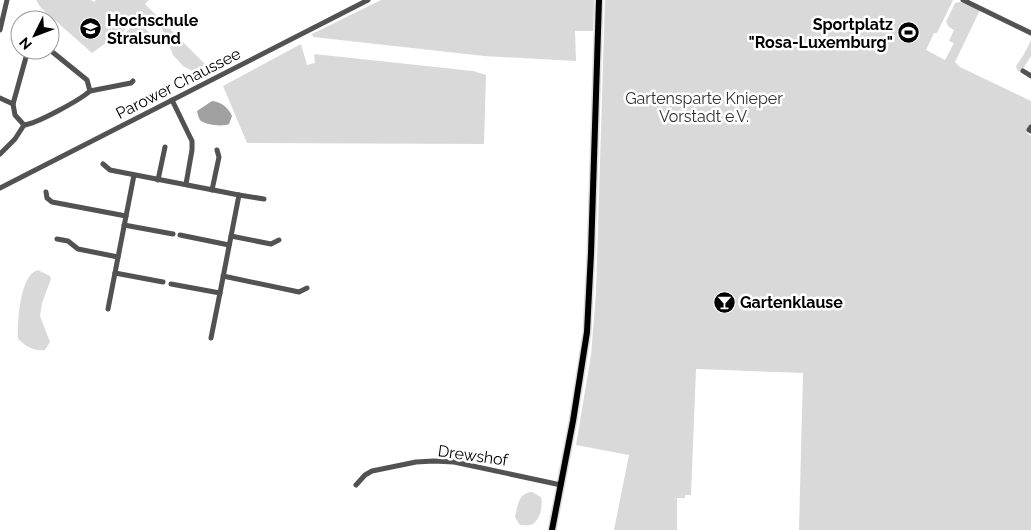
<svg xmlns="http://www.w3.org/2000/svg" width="1031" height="530" font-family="Raleway,sans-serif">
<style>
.green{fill:#d9d9d9}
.water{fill:#a0a0a0}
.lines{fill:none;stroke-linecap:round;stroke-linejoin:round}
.major-casing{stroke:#dbdbdb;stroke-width:9}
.minor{stroke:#525252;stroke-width:5}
.major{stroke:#000;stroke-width:6}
.labels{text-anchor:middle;stroke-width:5;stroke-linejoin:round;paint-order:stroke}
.poi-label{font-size:16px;font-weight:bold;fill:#000;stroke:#fff;text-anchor:start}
.street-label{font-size:16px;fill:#000;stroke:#fff}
.park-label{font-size:16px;fill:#303030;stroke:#fff}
</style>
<rect width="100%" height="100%" fill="#fff"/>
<!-- green -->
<g class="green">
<path d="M36,0H91L94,2L96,0H149L145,4L210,69L200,75L183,66L173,55L161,26L149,15L133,18L116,42L106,43L92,53L41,8Z"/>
<path d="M381,0H594L593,31H575L576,61L484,56L313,37L312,34Z"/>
<path d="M605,0H953L937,33H934L926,50L945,60L954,43L949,41L954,30L949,27L946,22L955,3L960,2L980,10L955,62L960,67L1031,101V124L1026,132L1031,136V530H799L803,373L696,369L691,495H685V498H677V530H614L629,455L576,445L591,355L596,293Z"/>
<path d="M138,20L151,35L144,38L135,46L131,47L124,35Z"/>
<path d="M1031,40V56L1021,72L1027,75L1017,70L1016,66C1022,58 1027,49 1031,40Z"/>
<path d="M301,44L307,65L315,63L314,54L473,71L486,75L484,144L247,143L223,86Z"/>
<path d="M38,270L50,276L51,279L42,303L40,316L50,342L45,350C33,351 27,347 18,339C17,323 20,274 38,270Z"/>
<path d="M532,492L541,497C543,505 541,518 533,524C529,526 524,525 520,525L515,517C518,505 518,493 532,492Z"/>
</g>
<!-- water -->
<path class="water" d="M212,101C221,102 228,107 232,116L229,124C222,127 205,125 200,120C198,117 198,114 197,111Z"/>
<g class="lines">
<defs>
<path id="major" d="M552,530L573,421L587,332L591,253L599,0"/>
</defs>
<!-- major casing -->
<use href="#major" class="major-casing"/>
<!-- minor -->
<g class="minor">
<path d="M963,0L1031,33"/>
<path d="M0,30L7,0"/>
<path d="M28,50L13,104L15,115L24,125C36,124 80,100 90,91L87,80L50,50"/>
<path d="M1023,71L1031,76"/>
<path d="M90,91L131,83L133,81"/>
<path d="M0,98L13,104"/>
<path d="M172,100L192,141V150L186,184"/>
<path d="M1031,127L1029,130L1031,131"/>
<path d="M0,154L15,139L24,125"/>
<path d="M103,164L110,170L115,171L239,195L220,293L171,284"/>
<path d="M158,180L165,147"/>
<path d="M0,188L368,0"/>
<path d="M212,190L219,157L217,150"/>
<path d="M46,192L47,198L52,202L126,216"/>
<path d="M239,195L264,199"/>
<path d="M124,225L173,234"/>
<path d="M180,235L229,245"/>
<path d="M231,236L271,244L279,240"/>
<path d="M57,239L68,241L78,249L118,257"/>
<path d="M115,273L163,282"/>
<path d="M223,276L299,292L307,288"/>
<path d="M108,309L134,175"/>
<path d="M211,338L220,293"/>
<path d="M356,485L365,475L372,471L416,462L434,461L454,462L561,485"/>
</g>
<!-- major -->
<use href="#major" class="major"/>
</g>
<!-- icons -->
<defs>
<symbol id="university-disc" viewBox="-11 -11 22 22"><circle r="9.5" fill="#000" stroke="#fff"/><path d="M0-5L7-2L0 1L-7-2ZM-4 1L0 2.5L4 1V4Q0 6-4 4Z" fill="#fff"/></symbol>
<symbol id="stadium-disc" viewBox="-11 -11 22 22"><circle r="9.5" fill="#000" stroke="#fff"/><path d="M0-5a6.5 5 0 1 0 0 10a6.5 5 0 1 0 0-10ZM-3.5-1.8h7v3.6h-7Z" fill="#fff"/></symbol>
<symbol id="bar-disc" viewBox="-11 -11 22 22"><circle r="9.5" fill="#000" stroke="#fff"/><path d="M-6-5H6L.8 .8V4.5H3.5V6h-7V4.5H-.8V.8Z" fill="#fff"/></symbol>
</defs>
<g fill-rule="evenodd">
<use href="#university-disc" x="78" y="16" width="25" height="25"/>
<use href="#stadium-disc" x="896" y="20" width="25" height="25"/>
<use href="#bar-disc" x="712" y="290" width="25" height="25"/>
</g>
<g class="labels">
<!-- poi labels -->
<g class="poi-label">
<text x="107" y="26">Hochschule<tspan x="107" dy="18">Stralsund</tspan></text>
<text x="893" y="30" text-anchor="end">Sportplatz<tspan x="893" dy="18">"Rosa-Luxemburg"</tspan></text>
<text x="740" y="308">Gartenklause</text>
</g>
<!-- street labels -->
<g class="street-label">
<text transform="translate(178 83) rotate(-27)" y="6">Parower Chaussee</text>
<text transform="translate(473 455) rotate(8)" y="6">Drewshof</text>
</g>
<!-- park labels -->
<g class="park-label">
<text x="704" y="104">Gartensparte Knieper<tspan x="704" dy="18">Vorstadt e.V.</tspan></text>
</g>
</g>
<!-- north arrow -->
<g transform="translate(35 35) rotate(228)"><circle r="24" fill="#ffffff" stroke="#999999"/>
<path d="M0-4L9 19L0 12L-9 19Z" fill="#000000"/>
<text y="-8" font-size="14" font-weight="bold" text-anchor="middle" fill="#000000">N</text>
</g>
</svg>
